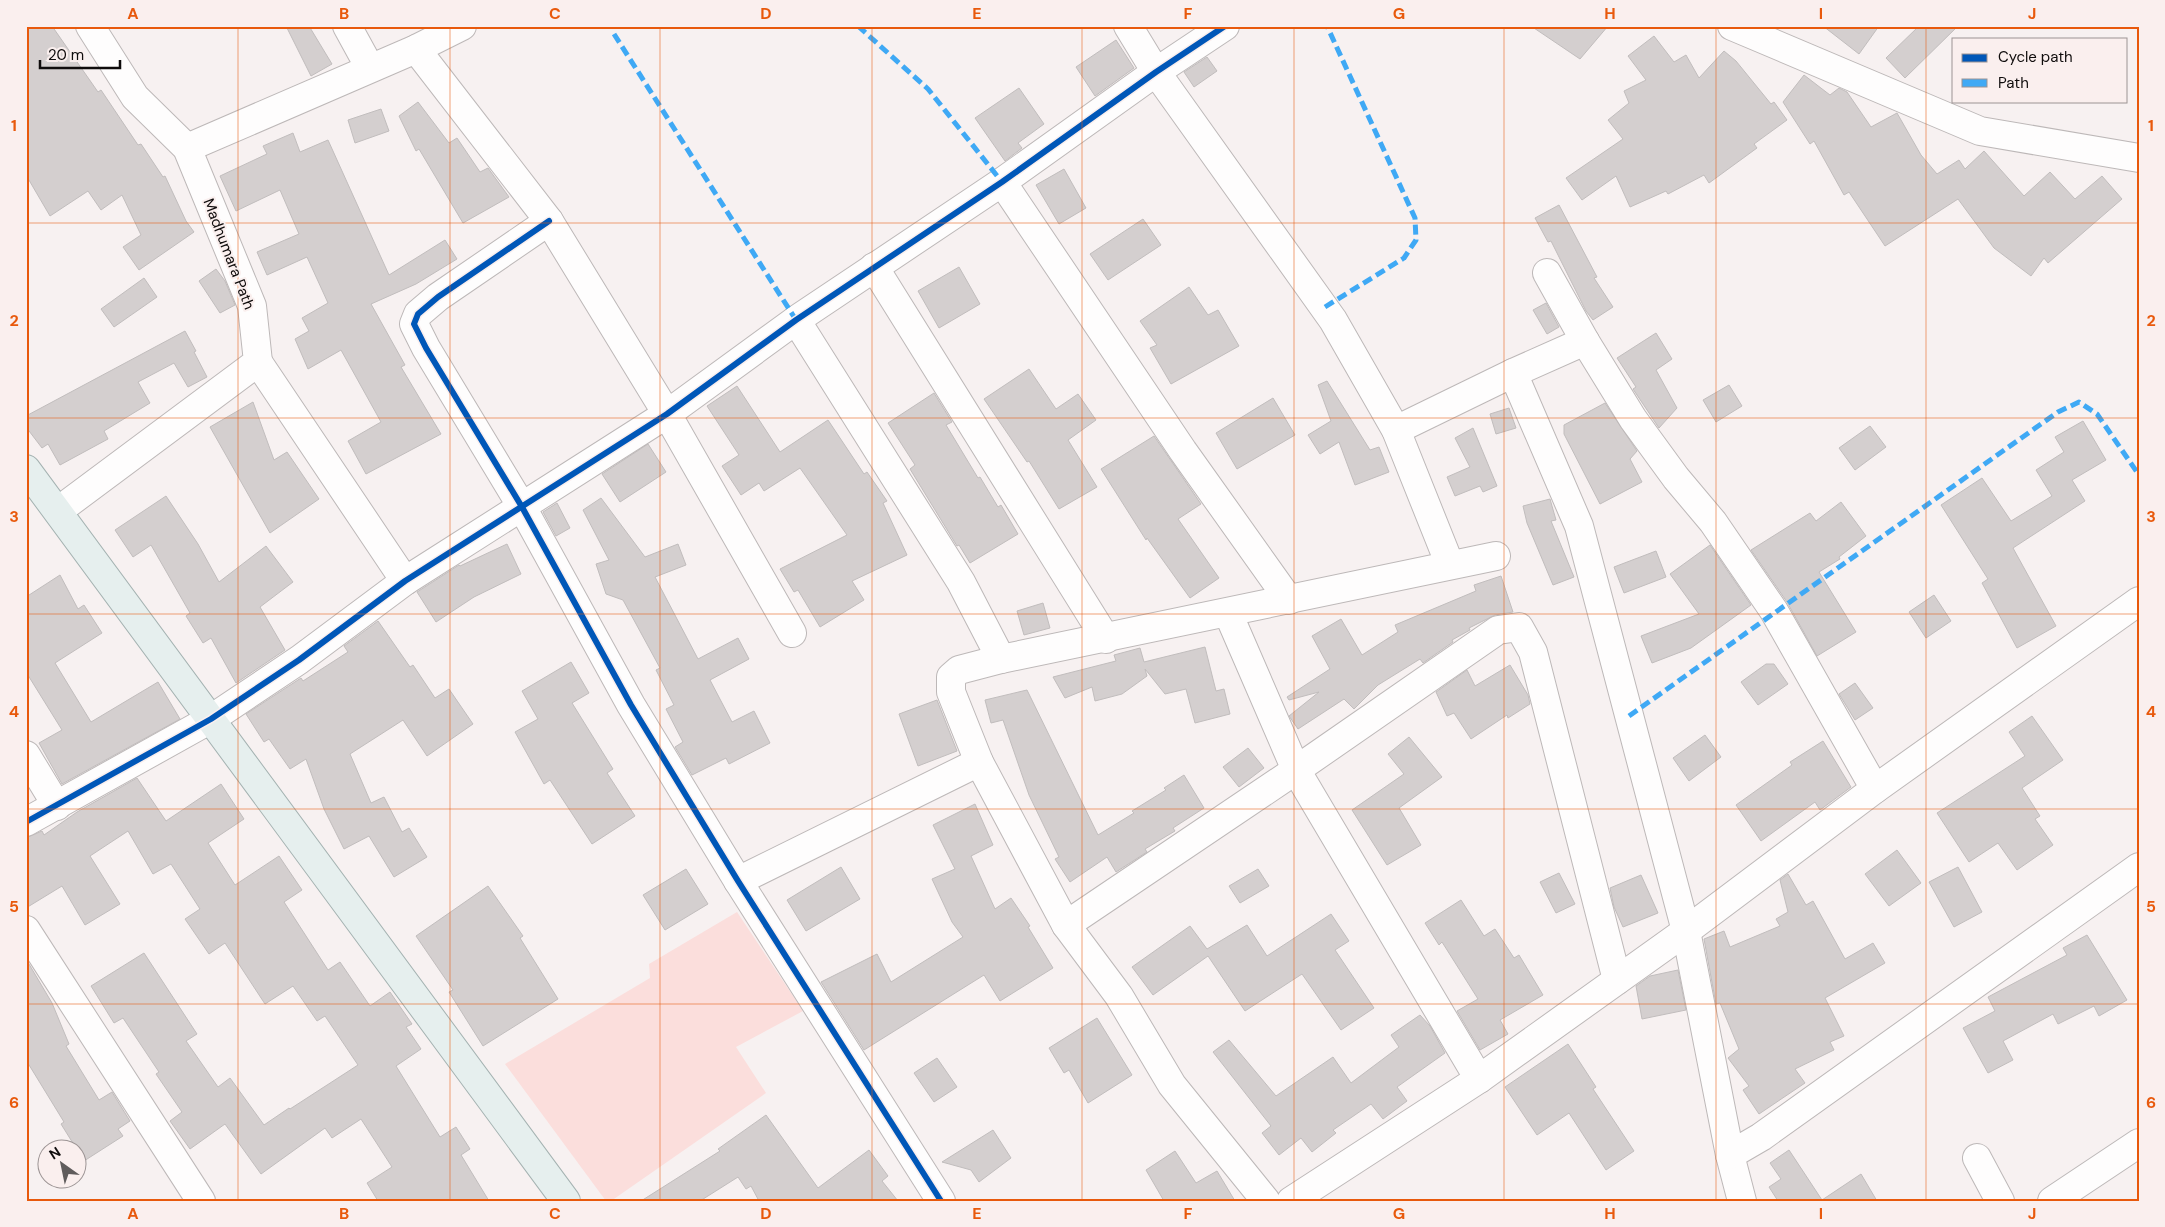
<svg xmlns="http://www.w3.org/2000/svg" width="2165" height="1227" font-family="'DM Sans',sans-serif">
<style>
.green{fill:#fbdedc}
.building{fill:#d4cfcf;stroke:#c1bdbd}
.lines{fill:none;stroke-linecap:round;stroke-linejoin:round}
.minor-casing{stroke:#bdb8b8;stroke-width:30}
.major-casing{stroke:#a4b2b1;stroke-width:30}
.minor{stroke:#fefdfd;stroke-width:28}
.major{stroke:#e6efee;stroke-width:28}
.quiet{stroke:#3fa9f5;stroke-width:5;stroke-dasharray:10 5;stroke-linecap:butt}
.cycleway-casing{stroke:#faefee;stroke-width:9}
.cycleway{stroke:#0057b8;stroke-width:6}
.grid{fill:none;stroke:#e8590c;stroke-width:1;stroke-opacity:0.55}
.labels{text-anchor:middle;stroke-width:4;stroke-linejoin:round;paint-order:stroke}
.street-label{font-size:15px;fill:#0f0c0c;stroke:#faefee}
.neatline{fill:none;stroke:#e8590c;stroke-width:2}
.grid-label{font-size:16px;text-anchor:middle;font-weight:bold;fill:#e8590c}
</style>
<rect width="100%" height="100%" fill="#f7f1f1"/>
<!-- green -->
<path class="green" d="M737,912L803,1011L736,1047L766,1093L611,1201H606L505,1064L650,978L649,964Z"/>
<!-- building -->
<g class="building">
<path d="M26,26H52L98,92L101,90L138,145L141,144L163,177L165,176L186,221L194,232L139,270L123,247L141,235L122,195L101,210L88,191L50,216L26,175Z"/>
<path d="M286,26H309L332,64L311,76Z"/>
<path d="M1531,26H1608L1580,59Z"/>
<path d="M1823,26H1879L1859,54Z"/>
<path d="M1919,26H1958L1905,78L1886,58Z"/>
<path d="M1654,36L1674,62L1686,55L1699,78L1724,51L1736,61L1771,104L1774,102L1787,120L1754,144L1757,148L1709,183L1704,175L1668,194L1666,191L1630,207L1616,176L1582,200L1566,178L1623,139L1608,120L1629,103L1624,91L1646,80L1628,56Z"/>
<path d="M1116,40L1134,68L1095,96L1076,67Z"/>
<path d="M1207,57L1217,71L1194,87L1184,72Z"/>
<path d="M1804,75L1830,95L1839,88L1847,92L1871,127L1897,113L1921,155L1937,174L1959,160L1965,169L1984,151L2024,196L2050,172L2075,199L2102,176L2122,199L2048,263L2044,258L2031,276L1994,248L1958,199L1885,246L1849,192L1844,195L1814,141L1810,144L1783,102Z"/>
<path d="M1019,88L1044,124L1018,143L1022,148L1005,161L975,118Z"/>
<path d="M418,102L449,143L457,138L480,172L488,168L509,197L463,223L419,149L416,151L399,116Z"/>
<path d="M381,109L389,131L355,143L348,120Z"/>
<path d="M293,133L300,152L328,140L389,275L445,240L457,259L416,284L371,304L405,365L401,367L441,434L366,474L348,441L381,422L341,350L308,369L295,339L309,331L302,318L328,303L307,257L267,275L257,252L299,234L280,190L236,211L220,176L267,154L263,146Z"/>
<path d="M1064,169L1086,208L1059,224L1036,185Z"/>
<path d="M1559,205L1597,277L1594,278L1613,307L1593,320L1586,311L1551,241L1548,242L1535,218Z"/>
<path d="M1143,219L1161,245L1108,280L1090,254Z"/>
<path d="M959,267L980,304L939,328L918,291Z"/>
<path d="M216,269L225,281L235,305L220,313L199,281Z"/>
<path d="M144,278L157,297L114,327L101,309Z"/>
<path d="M1189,287L1208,315L1218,310L1239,346L1171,384L1150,348L1157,345L1140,321Z"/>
<path d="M1546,303L1559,327L1547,334L1533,310Z"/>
<path d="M185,331L196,351L194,352L207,377L188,387L174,363L138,382L150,403L104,431L108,439L60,465L48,444L42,448L26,427V416Z"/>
<path d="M1656,333L1672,359L1656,370L1677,408L1659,428L1633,389L1636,387L1617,358Z"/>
<path d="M1029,369L1056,409L1078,394L1096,420L1068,440L1097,487L1059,509L1029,461L1027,462L984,399Z"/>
<path d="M1327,381L1370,450L1379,447L1389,472L1355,485L1339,442L1320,454L1308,435L1331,421L1318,385Z"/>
<path d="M1729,385L1742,406L1716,422L1703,400Z"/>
<path d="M737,386L780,452L828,420L864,474L867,472L887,501L883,503L907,555L852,581L864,600L820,627L798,590L794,592L780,569L847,535L800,468L764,491L759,483L741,495L722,466L739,455L707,406Z"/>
<path d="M934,393L952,422L946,425L978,478L980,477L998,507L1001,505L1018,534L970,563L959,545L957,546L910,469L915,465L888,423Z"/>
<path d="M1273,398L1295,435L1237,469L1216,433Z"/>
<path d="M253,402L274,460L287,452L319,499L270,533L210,427Z"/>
<path d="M1605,403L1637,451L1630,459L1642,482L1600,504L1564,434V425Z"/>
<path d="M1509,408L1516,428L1496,434L1490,414Z"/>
<path d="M2083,421L2106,460L2072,480L2085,501L2013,548L2056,626L2017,648L1982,583L1988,579L1941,505L1982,478L2011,521L2052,496L2036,470L2064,452L2055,437Z"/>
<path d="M1870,426L1886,447L1855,470L1839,448Z"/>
<path d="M1473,428L1497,486L1483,492L1480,486L1455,496L1447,477L1470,467L1455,438Z"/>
<path d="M1154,436L1201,504L1178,519L1219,578L1190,598L1147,538L1146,540L1101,469Z"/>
<path d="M648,444L666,472L620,502L602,474Z"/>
<path d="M166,496L198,544L219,582L266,546L293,582L260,607L285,650L236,683L211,638L203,643L186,616L190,613L151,545L133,557L115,530Z"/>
<path d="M601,498L645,557L678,544L686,565L655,577L698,659L738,638L749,659L710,680L732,722L754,711L770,743L729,764L726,758L692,775L675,747L683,742L666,709L674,705L656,670L660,668L623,600L606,594L596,564L609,560L583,510Z"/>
<path d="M1550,499L1556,520L1551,521L1574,577L1553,585L1527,523L1523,506Z"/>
<path d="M1841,502L1866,536L1839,557L1840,559L1819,572L1856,632L1817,656L1787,602L1751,550L1810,513L1816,521Z"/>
<path d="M557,503L570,528L556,536L543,512Z"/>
<path d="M507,544L521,574L474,597L436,622L417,592L459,565L460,566Z"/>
<path d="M1710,545L1751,605L1691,648L1652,663L1641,636L1699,614L1670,574Z"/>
<path d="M1656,551L1666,577L1624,593L1614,567Z"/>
<path d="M60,575L78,609L84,605L102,633L55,663L91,722L158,682L180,719L62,784L39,743L62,730L26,672V597Z"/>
<path d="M1501,576L1513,612L1495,615L1469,628L1470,630L1452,640L1453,642L1423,663L1420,659L1378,685L1354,709L1344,699L1298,729L1289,716L1319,692L1289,700L1287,697L1330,669L1312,636L1341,619L1362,655L1398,632L1395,625L1476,591L1474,585Z"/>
<path d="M1934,595L1951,621L1926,638L1909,612Z"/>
<path d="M1043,603L1050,628L1024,635L1017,611Z"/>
<path d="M378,621L410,667L413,665L435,698L449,689L473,724L427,756L403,720L350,754L371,803L384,797L402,832L409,828L427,857L394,877L369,836L344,849L324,809L306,759L290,769L269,739L264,742L246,714L301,678L303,681L348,652L344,646Z"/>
<path d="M1205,647L1216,691L1224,689L1230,714L1195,723L1186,689L1165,694L1145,669L1147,676L1122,694L1095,701L1092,687L1065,698L1053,677L1116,661L1114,655L1140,648L1144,662Z"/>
<path d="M571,662L589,693L572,703L613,769L607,773L635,816L592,844L550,780L544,784L515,732L538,719L522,691Z"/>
<path d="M1766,664H1774L1788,684L1758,705L1741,682Z"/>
<path d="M1510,665L1528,695L1530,704L1508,718L1507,715L1471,739L1454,713L1447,716L1436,692L1467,670L1475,686Z"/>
<path d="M1855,683L1873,708L1855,720L1839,694Z"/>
<path d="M1027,690L1098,835L1134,813L1132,811L1166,790L1164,788L1184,775L1204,808L1173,828L1175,831L1145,849L1147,852L1116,872L1107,857L1070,882L1055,859L1059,857L1029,795L1003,720L991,723L985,700Z"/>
<path d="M937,700L957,751L918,766L899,714Z"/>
<path d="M2032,716L2063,760L2022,788L2040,816L2035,819L2053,845L2017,870L1998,843L1969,862L1937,813L2025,756L2009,732Z"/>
<path d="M1705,735L1721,757L1689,781L1673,758Z"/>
<path d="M1409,737L1442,777L1399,808L1421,845L1387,865L1352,810L1404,774L1388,754Z"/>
<path d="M1823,741L1851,787L1820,810L1815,802L1761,841L1736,805L1792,765L1790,762Z"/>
<path d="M1248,748L1264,768L1239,787L1223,767Z"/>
<path d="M137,778L166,821L221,784L244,819L208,843L235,885L279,856L302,890L284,902L328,970L340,962L370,1006L390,992L412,1024L406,1027L421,1049L396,1066L440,1137L456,1127L470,1149L461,1155L489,1201H378L367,1183L392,1167L361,1119L332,1138L325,1128L261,1174L225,1124L190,1149L170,1121L182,1112L156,1074L159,1072L123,1018L114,1023L91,986L144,953L197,1034L186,1041L218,1087L230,1078L264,1125L289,1108L290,1109L358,1065L325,1016L317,1021L293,986L265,1004L225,943L209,954L185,919L200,909L171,864L153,874L128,831L90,856L120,904L85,925L62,886L26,908V838L42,831L44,835L77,812Z"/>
<path d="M975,804L993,845L971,856L995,909L1011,898L1030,926L1028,927L1053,968L1000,1001L984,975L864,1050L821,982L877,954L891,982L963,937L952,922L932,879L955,869L933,825Z"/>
<path d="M1897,850L1921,883L1889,906L1865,874Z"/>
<path d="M841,867L860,899L806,931L787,900Z"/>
<path d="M1958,867L1982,912L1954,927L1929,882Z"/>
<path d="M686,869L708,904L665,930L643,895Z"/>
<path d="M1258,869L1269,886L1240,903L1229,886Z"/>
<path d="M1559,873L1575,904L1556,913L1540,882Z"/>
<path d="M1788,874L1806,905L1813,901L1845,959L1873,943L1885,963L1825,998L1844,1036L1830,1042L1834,1050L1795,1069L1805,1083L1759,1114L1743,1090L1749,1086L1728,1058L1739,1049L1720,1003L1716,1004L1704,939L1724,931L1730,947L1780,926L1776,919L1788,912L1780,880Z"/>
<path d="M1641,875L1658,913L1623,927L1614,907L1610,888Z"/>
<path d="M488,886L523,936L520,938L558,999L483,1046L449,992L453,990L416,936Z"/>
<path d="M1461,900L1484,936L1495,929L1514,958L1519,955L1543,995L1500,1020L1508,1034L1480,1050L1457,1011L1478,999L1442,942L1439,945L1425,923Z"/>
<path d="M1331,914L1349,941L1335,950L1374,1008L1341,1030L1302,974L1245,1011L1208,956L1153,995L1132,967L1190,926L1207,949L1247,925L1267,956Z"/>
<path d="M2087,935L2127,1000L2099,1016L2094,1006L2058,1024L2053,1014L2003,1041L2013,1060L1988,1073L1963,1028L1995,1011L1988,997L2067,955L2063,948Z"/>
<path d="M26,959L52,1003L69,1044L66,1046L99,1100L112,1092L130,1121L118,1129L123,1136L84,1161L61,1124L64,1122L26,1060Z"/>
<path d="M1678,970L1686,1010L1642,1019L1636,986L1650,976Z"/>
<path d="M1420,1015L1430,1026L1445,1053L1397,1087L1407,1101L1383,1119L1371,1104L1333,1130L1336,1133L1312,1152L1301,1138L1279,1155L1262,1133L1271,1126L1213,1052L1229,1040L1276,1096L1333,1057L1351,1083L1399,1047L1391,1035Z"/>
<path d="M1097,1018L1132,1075L1088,1103L1069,1070L1064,1073L1049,1048Z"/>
<path d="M1568,1044L1596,1087L1593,1089L1634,1151L1606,1170L1569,1113L1537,1135L1505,1087Z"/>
<path d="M937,1058L957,1087L934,1102L914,1073Z"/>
<path d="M766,1115L818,1188L869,1150L888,1176L882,1181L898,1201H759L751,1186L746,1189L738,1177L700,1201H641L720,1151L718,1149Z"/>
<path d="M993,1130L1011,1158L979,1182L971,1170L942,1162Z"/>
<path d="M1789,1150L1822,1200L1861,1174L1877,1201H1778L1769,1187L1781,1179L1770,1163Z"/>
<path d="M1175,1151L1196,1183L1217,1171L1235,1201H1164L1146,1170Z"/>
</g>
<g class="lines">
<defs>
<g id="minor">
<path d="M347,26L370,68"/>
<path d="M1128,26L1156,72L1333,320L1396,430L1450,565"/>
<path d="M1732,26L1980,131L2139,158"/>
<path d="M416,49L549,221L667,414L792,633"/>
<path d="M187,148L416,49L462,26"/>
<path d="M1002,182L1183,451L1289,600"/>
<path d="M549,221L438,297L418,314L414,324L426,348L522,507L631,705L738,881L941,1201"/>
<path d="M874,267L1106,639"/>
<path d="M796,320L961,582L1001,659"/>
<path d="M1585,341L1633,419L1676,478L1713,522L1774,611L1875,789"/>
<path d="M258,362L405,581"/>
<path d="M1513,373L1579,526L1686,931L1730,1155L1742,1201"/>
<path d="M1396,430L1513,373L1585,341L1547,273"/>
<path d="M58,511L258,362L252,306L187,148L135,97L90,26"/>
<path d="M1228,613L1296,770L1479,1079"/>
<path d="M26,755L57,806"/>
<path d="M26,822L211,719L299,660L405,581L667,414L796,320L1002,182L1156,72L1225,26"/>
<path d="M738,881L979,762"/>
<path d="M1066,925L1296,770L1498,630L1519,627L1533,652L1617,980"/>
<path d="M26,930L201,1201"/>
<path d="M1730,1155L1761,1137L2139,867"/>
<path d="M1977,1158L2000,1201"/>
<path d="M1266,1201L1172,1085L1119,996L1066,925L979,762L951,692V677L959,670L1001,659L1496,556"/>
<path d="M1291,1201L1479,1079L1686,931L1875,789L2139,601"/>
<path d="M2052,1201L2139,1143"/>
</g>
<path id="major" d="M26,469L566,1201"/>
</defs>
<!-- minor casing -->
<use href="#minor" class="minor-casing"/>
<!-- major casing -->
<use href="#major" class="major-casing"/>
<!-- minor -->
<use href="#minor" class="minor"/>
<!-- major -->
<use href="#major" class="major"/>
<!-- quiet -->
<g class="quiet">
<path d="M858,26L928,89L1002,182"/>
<path d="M614,34L796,320"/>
<path d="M1325,307L1404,258L1416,240L1415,218L1327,26"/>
<path d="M1629,716L2058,412L2079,402L2097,414L2139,475"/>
</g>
<defs>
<g id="cycleway">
<path d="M549,221L438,297L418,314L414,324L426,348L522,507L631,705L738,881L941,1201"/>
<path d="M26,822L211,719L299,660L405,581L667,414L796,320L1002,182L1156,72L1225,26"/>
</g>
</defs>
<!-- cycleway casing -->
<use href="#cycleway" class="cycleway-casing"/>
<!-- cycleway -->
<use href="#cycleway" class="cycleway"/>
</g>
<!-- grid -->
<path class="grid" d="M238,26V1201M450,26V1201M660,26V1201M872,26V1201M1082,26V1201M1294,26V1201M1504,26V1201M1716,26V1201M1926,26V1201M26,223H2139M26,418H2139M26,614H2139M26,809H2139M26,1004H2139"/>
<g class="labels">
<!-- street labels -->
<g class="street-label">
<text transform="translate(229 254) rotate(69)" y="5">Madhumara Path</text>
</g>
</g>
<!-- border -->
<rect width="2165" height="1227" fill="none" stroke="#faefee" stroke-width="55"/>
<!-- legend -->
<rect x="1952" y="38" width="175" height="65" fill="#faefee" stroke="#9c9494"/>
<rect x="1962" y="54" width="25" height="8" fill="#0057b8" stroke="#9c9494"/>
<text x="1998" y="62" font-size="15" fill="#0f0c0c">Cycle path</text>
<rect x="1962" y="79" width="25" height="8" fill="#3fa9f5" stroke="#9c9494"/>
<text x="1998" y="88" font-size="15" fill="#0f0c0c">Path</text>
<!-- north arrow -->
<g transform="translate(62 1164) rotate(327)"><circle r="24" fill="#faefee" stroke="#9c9494"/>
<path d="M0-4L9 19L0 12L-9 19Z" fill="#605c5c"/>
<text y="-8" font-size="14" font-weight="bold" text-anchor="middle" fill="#0f0c0c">N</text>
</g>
<!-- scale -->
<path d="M40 60v8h80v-8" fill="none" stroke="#0f0c0c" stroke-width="2.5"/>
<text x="48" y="60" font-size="15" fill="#0f0c0c" stroke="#faefee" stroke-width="4" paint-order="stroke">20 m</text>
<rect x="28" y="28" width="2110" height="1172" class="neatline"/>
<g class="grid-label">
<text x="133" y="19">A</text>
<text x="344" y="19">B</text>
<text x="555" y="19">C</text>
<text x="766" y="19">D</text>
<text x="977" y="19">E</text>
<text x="1188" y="19">F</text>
<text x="1399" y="19">G</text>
<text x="1610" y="19">H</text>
<text x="1821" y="19">I</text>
<text x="2032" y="19">J</text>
<text x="14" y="131">1</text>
<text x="2151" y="131">1</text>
<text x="14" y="326">2</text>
<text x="2151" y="326">2</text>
<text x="14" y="522">3</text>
<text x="2151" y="522">3</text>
<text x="14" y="717">4</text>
<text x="2151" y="717">4</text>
<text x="14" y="912">5</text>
<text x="2151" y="912">5</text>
<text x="14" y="1108">6</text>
<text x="2151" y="1108">6</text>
<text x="133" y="1219">A</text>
<text x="344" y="1219">B</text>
<text x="555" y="1219">C</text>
<text x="766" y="1219">D</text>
<text x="977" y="1219">E</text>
<text x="1188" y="1219">F</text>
<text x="1399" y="1219">G</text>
<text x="1610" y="1219">H</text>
<text x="1821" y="1219">I</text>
<text x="2032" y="1219">J</text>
</g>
</svg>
